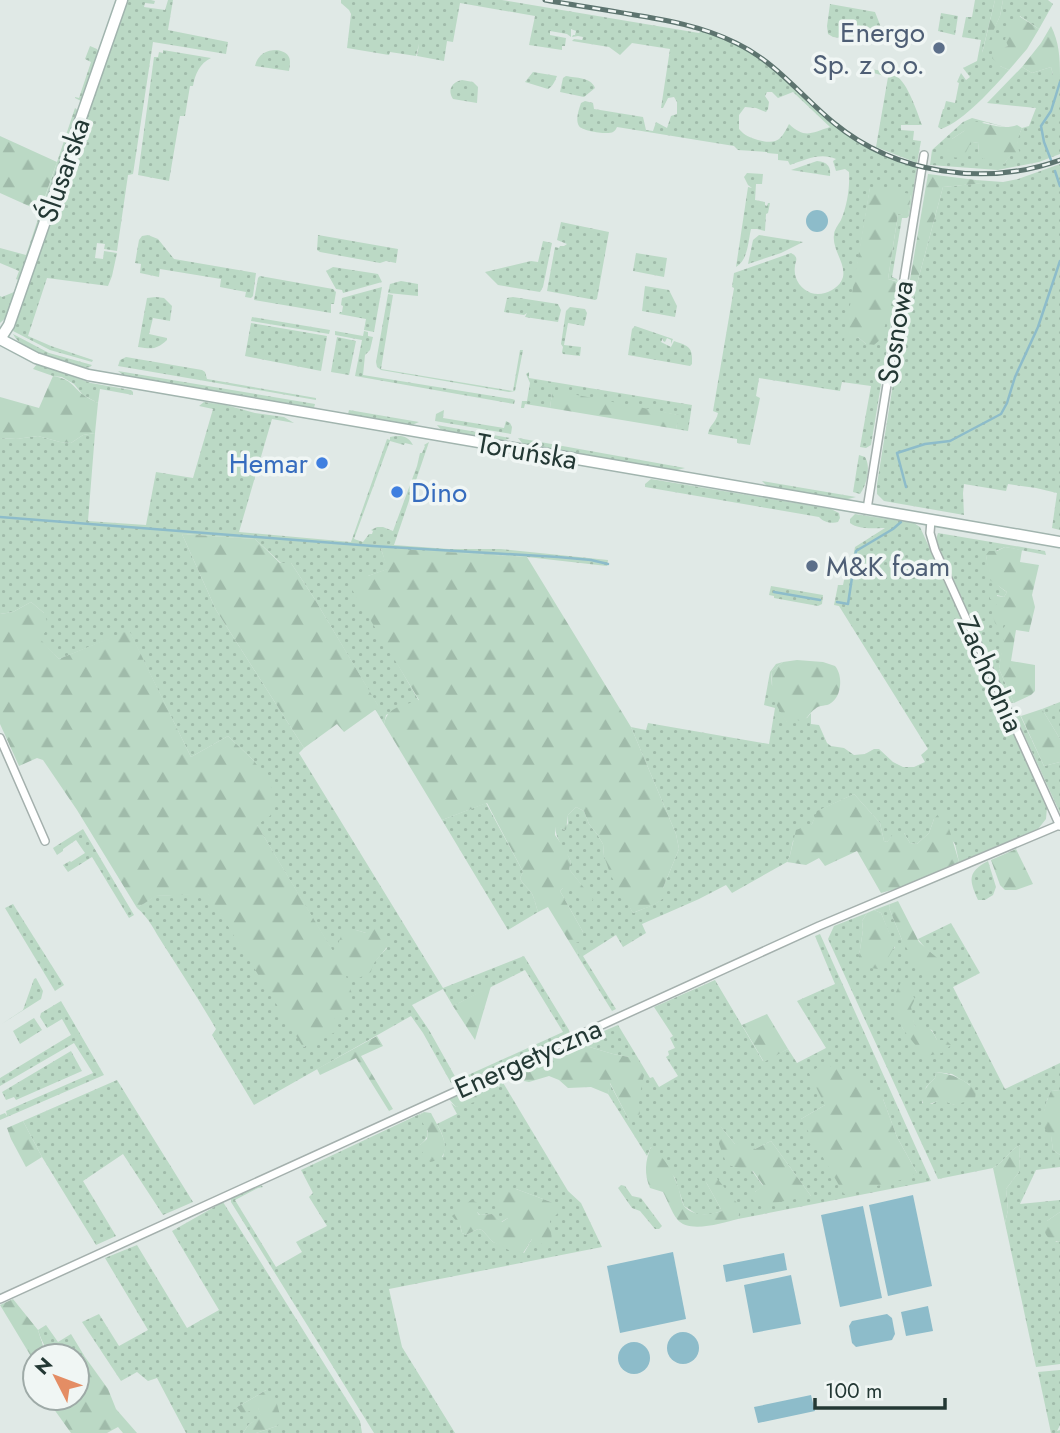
<svg xmlns="http://www.w3.org/2000/svg" width="1060" height="1433" font-family="Jost,sans-serif">
<style>
.grass{fill:url(#grass-dots);fill-rule:evenodd}
.forest{fill:url(#forest-firs)}
.water{fill:#8dbcca}
.lines{fill:none;stroke-linecap:round;stroke-linejoin:round}
.stream{stroke:#8dbcca;stroke-width:2.5}
.street-casing{stroke:#a4b0ad;stroke-width:10}
.secondary-casing{stroke:#a1b4ae;stroke-width:13}
.street{stroke:#fff;stroke-width:7}
.secondary{stroke:#fff;stroke-width:10}
.rail-casing{stroke:#5d746f;stroke-width:5}
.rail{stroke:#f0f6f4;stroke-width:2.5;stroke-dasharray:8;stroke-linecap:butt}
.service-dot{fill:#5c6f8a;stroke:#f0f6f4;stroke-width:2.5}
.shop-dot{fill:#3f7fe0;stroke:#f0f6f4;stroke-width:2.5}
.labels{text-anchor:middle;stroke-width:7;stroke-linejoin:round;paint-order:stroke}
.service-label{font-size:28px;fill:#4e5e75;stroke:#f0f6f4;text-anchor:end}
.street-label{font-size:28px;fill:#233834;stroke:#f0f6f4}
.shop-label{font-size:28px;fill:#366cbe;stroke:#f0f6f4;text-anchor:end}
</style>
<defs>
<pattern id="grass-dots" width="8" height="8" patternUnits="userSpaceOnUse" patternTransform="scale(1.75)"><rect width="8" height="8" fill="#bbd9c5"/><path d="M2 2h.1M6 6h.1" fill="none" stroke="#a0bbaa" stroke-width="1.8" stroke-linecap="round"/></pattern>
<pattern id="forest-firs" width="22" height="20" patternUnits="userSpaceOnUse" patternTransform="scale(1.75)"><rect width="22" height="20" fill="#bbd9c5"/><path d="M5 1l3.5 6h-7zM16 11l3.5 6h-7z" fill="#a0bbaa"/></pattern>
</defs>
<rect width="100%" height="100%" fill="#e0e9e6"/>
<!-- grass -->
<g class="grass">
<path d="M125,0H151L155,1L154,4L145,3L144,7L165,10L168,0H173L168,30L228,42L226,54L153,42L133,174L128,175L117,251L104,249L105,244L97,243L95,258L103,259L104,251L117,253L112,276L108,286L47,278L28,336L51,346L93,360L92,362L50,350L13,331Z"/>
<path d="M341,0H502L699,33L702,30C733,42 761,56 785,78C805,97 822,117 844,133C866,149 891,159 917,167L909,216L907,218H902L892,277L897,279L898,282L871,445L866,448L860,447L871,386L842,382L840,391L759,378L756,396L760,398L750,445L737,443V439L708,434C709,425 716,423 718,413L713,411L734,288L732,287L734,273L791,253C792,254 794,254 795,256C798,259 795,263 795,266C793,278 800,289 811,293C818,295 825,294 832,290C858,274 831,254 834,235C834,230 838,225 841,220C847,206 850,187 849,172L845,169L836,171L833,161L836,159C820,152 805,160 790,165L788,161L778,160V154L767,153V152L738,150L734,146L617,127C616,129 615,131 613,132C608,135 582,131 579,126C575,120 579,109 581,103L585,101L593,103L594,109L643,117L646,130L653,131L656,122L667,128L671,116L677,114V102L674,97L668,98L663,108H661L670,49L632,43L620,55L609,47L572,41L574,39L582,40L583,37L578,36L572,37L573,35H575L576,31L571,29V37L567,34L550,31V35L566,38L565,46H562V50L529,45L535,16L460,3L453,42L447,41L444,61L417,56L419,44L416,56L390,52L389,55L347,48L351,14L349,10L341,3ZM767,92H772L778,98L793,92L830,127C811,133 805,139 789,124C781,140 777,145 758,140C749,137 745,136 739,129V115L745,107L756,108L766,112L768,109L769,102L765,96ZM870,188L911,195L908,215L898,214L888,279L897,281L866,344L858,337L845,341Z"/>
<path d="M975,0H995L982,53L1000,16L1003,0H1048L1053,4L1039,29L1020,16L1008,46L1004,48L1000,66L1009,70C993,88 964,121 941,129L938,127L943,109H944L946,101L955,103L959,83L957,82L961,73L966,80L970,77L963,68L977,61L981,40L962,37L966,17H972Z"/>
<path d="M830,4L875,12L884,35L869,31L868,41L833,37L828,34L827,26Z"/>
<path d="M941,13L958,16L955,35L938,31Z"/>
<path d="M90,46L97,49L99,53L83,102L75,98V97L79,98L91,62L85,59Z"/>
<path d="M163,50L211,58C200,63 195,74 193,86H190L185,116H180L169,181L138,175L154,57H158L159,52L163,53Z"/>
<path d="M277,50C291,53 291,59 289,71L255,66C258,54 266,50 277,50Z"/>
<path d="M1022,67L1032,73L1051,67L1053,75H1060V154L1039,162L998,170L930,165L932,150L963,122L972,118L1009,128L984,122L964,131L952,139L979,143L978,153L994,157L1004,164L1017,145L1018,137L1022,128L1029,126L1036,108L987,103Z"/>
<path d="M863,68C873,70 887,70 896,76C908,83 917,112 922,125H901V130L914,131L913,140L921,141L917,163L876,147L888,77L863,70Z"/>
<path d="M533,72L557,76C555,81 553,86 548,89L525,82Z"/>
<path d="M566,76C576,78 591,77 595,88L584,97L560,92L563,78Z"/>
<path d="M462,80L473,82L478,87L477,103L453,99C447,90 452,82 462,80Z"/>
<path d="M75,108L80,112L8,316L0,323V296L2,297L14,292L18,280L16,279L19,271L0,263V248L26,255Z"/>
<path d="M817,161C827,162 831,166 830,176L791,170Z"/>
<path d="M1060,164V530L1052,528L1057,493L1036,488L1008,484L1006,491L964,484L963,493L964,515L884,501L877,494V484L905,309L910,310L943,187L982,183L976,180L1003,182L1018,179Z"/>
<path d="M747,173L763,174L762,184H756L755,200L765,202V205L767,206L768,203H770L768,213L766,214L765,231L757,229H751C748,242 748,260 736,267L748,187L752,188L748,185L744,177Z"/>
<path d="M561,222L609,232L597,299L595,300L547,291L555,247L559,248L560,246H564L567,244L557,240Z"/>
<path d="M148,235L158,239L174,259L256,273L253,296L251,298L245,297L246,292L220,287L221,279L160,269L159,277L140,273L141,264L135,263L139,240L142,236Z"/>
<path d="M318,235L398,249L396,263L386,261L380,263L320,252L317,250Z"/>
<path d="M759,235L803,242L781,253L748,264L753,240Z"/>
<path d="M543,241L552,243L543,287L540,292L498,285L485,272L531,261L538,262Z"/>
<path d="M636,253L667,258L664,277L633,271Z"/>
<path d="M333,267L378,274L382,282L343,293L342,290L336,289L326,271Z"/>
<path d="M260,276L333,289L336,292L334,304H331V313L254,300L258,278Z"/>
<path d="M401,281L418,284V296L388,293L390,284Z"/>
<path d="M645,286L669,290L677,306L675,317L642,311Z"/>
<path d="M382,287L374,332L364,330L366,319L339,314L340,312H342L343,306L341,305L342,298Z"/>
<path d="M388,294L393,295L381,369L513,391L520,350H523L515,391L509,392L381,370L377,367L376,362Z"/>
<path d="M156,297L164,298L172,306L170,321L153,318L149,334L167,338V340C156,350 152,349 138,347L147,298Z"/>
<path d="M513,297L558,304L561,310L558,322L525,317L527,313L524,315L504,312L507,298Z"/>
<path d="M570,307L585,309L587,313L584,326L568,323L564,345L581,347L580,356L563,354L562,352L563,347L561,344L566,311Z"/>
<path d="M252,317L330,330L329,334L251,321Z"/>
<path d="M251,323L327,336L321,371L245,356Z"/>
<path d="M635,326L673,339L671,344V340L667,338L665,342L663,341V338L661,342L671,347L674,341C689,346 693,347 692,364L690,366L628,355L632,329Z"/>
<path d="M335,331L363,336L364,331L368,332V336L373,337L370,350L365,355L363,375L512,399L515,400L514,404L355,376L362,340L335,335Z"/>
<path d="M13,334L49,353L92,365L90,367L85,368C67,363 21,352 13,334Z"/>
<path d="M337,337L356,341L349,375L331,372Z"/>
<path d="M126,357L202,370L205,372L207,379L316,398V400L118,366L120,360Z"/>
<path d="M37,364L91,383L131,390L133,392V395L100,389L98,403L83,395L74,384L62,377L53,376L33,369Z"/>
<path d="M118,371L315,404L314,408L123,375Z"/>
<path d="M529,372V378L692,405L688,431L676,429L678,415L552,393L550,408L525,404L524,408H521L522,401H527L530,383L526,374Z"/>
<path d="M204,402L226,405L255,413L284,417L294,423L272,419L239,532L351,542L387,439L390,440V437C400,435 408,435 413,445L405,443L404,445L390,441L354,539L363,542L369,534H372L373,531L371,530L377,527H383L393,531L417,466L420,453H422L425,446L424,445L429,442L394,545L449,549H501L608,560L607,566L527,557L381,549L388,569L368,576L397,663L419,701L386,715L384,724L375,709L378,706L314,598L291,563H281L255,539L182,534L216,610L304,748L299,753L443,988L524,956L569,1030L570,1035L459,1084L457,1081L451,1083L423,1033L411,1016L254,1105L212,1035L216,1029C199,1000 181,972 163,944C154,930 149,918 137,908L155,896L208,893L304,1047L333,1017L346,975L373,963L387,948L366,933L356,930L333,952L257,825L254,761L228,736L191,757L129,631L59,659L39,639L44,613L31,602L13,612L0,614V438L16,439L38,436L60,442L71,443L83,435L95,433L88,521L146,525L156,472L193,478L213,409L199,406ZM525,970L563,1032L457,1080L429,1030L412,1005L443,989L453,1006Z"/>
<path d="M349,410L419,422L412,425L348,414Z"/>
<path d="M444,410L443,418L504,428L506,421L510,423L512,427L511,434L435,421L436,414Z"/>
<path d="M437,425L510,438L503,441L442,431Z"/>
<path d="M518,438L685,468L674,471L523,444Z"/>
<path d="M859,455L865,457C871,467 867,484 860,494L853,492Z"/>
<path d="M651,479L831,509L839,513L840,518L838,522C832,524 823,522 819,517L645,487V484Z"/>
<path d="M762,481L856,497L844,500L767,486Z"/>
<path d="M855,514L914,523L920,527L1047,807L1046,819L1038,829L959,862L955,844L934,819L929,833L917,844L910,843L904,833H895L887,842L884,841L880,823L854,794L818,811L812,824L793,841L790,855L787,862L732,893L726,885L699,899L642,924L646,933L623,947L616,935L583,956L616,1009L612,1011L579,958L574,942L578,941L583,932L560,891L563,888L569,887L579,898L583,887L569,869L571,862C566,850 555,839 555,826L565,830L568,823V815L576,807L584,811L589,824L597,834L603,844L604,856L633,913C642,909 656,905 663,898V888L679,849L676,834L631,727L646,730L648,723L769,744L775,708L764,705L770,672L776,664L783,662L772,671C769,689 778,706 787,722L794,719L807,718L811,713V724L819,725L827,743L831,746L844,748L854,755L865,754L874,749H879L893,762L903,767H914L925,762L921,755L928,749L839,606L834,605L838,585H843L848,562L852,563L855,547L885,528C874,528 859,530 850,523V519Z"/>
<path d="M938,533L1045,551L1046,555L1005,547L986,555C989,573 991,582 1007,592L1004,597L997,595V602L1008,620L999,669L1014,703L1008,702L937,545V536Z"/>
<path d="M771,586L823,595L822,604L818,606L774,598V596L769,595Z"/>
<path d="M1060,702V739L1042,709Z"/>
<path d="M1019,713L1044,766L1060,762V813L1016,717Z"/>
<path d="M486,803L520,866L523,872L520,878C523,886 530,888 533,896C535,901 536,906 538,912L508,930L442,820Z"/>
<path d="M83,829L134,915L129,918L92,857L68,872L63,865L70,861L71,862L85,853L76,840L63,849V851L57,855L53,848Z"/>
<path d="M988,861L996,887L993,895L985,900H978C969,880 967,872 988,861Z"/>
<path d="M13,904L64,985L55,991L5,908Z"/>
<path d="M890,904L889,908L902,940L933,954L926,949L918,939L951,923L980,973L953,987L1005,1089L1060,1063V1090L1051,1091L1047,1100L1044,1113L1051,1135L1053,1150L1060,1155V1167L1036,1170L1020,1204L1060,1200V1212L1047,1221L1056,1242H1060V1364L1036,1367L1005,1223L1008,1210L1006,1189L1019,1172L1020,1145C1008,1151 1005,1162 993,1168L938,1179L828,939L834,926L867,913L862,921L863,930L859,956L893,949L895,948L881,913L874,910ZM902,982L915,1027L932,1030L937,1040L903,1029L895,997ZM936,1072L952,1074L970,1085L954,1105L941,1099L932,1104L922,1103L926,1087L935,1078Z"/>
<path d="M820,934L931,1181L738,1219L739,1207L706,1182L722,1211L712,1214L698,1215L684,1206L675,1178L651,1147L647,1156L608,1094L609,1082L629,1120L638,1104L629,1057L613,1054L576,1043L618,1025L650,1078L653,1077L659,1087L678,1076L666,1057L669,1055L668,1051L675,1048L670,1038L673,1036L654,1007L715,980L763,1061L788,1049L797,1063L826,1048L797,1001L835,984L815,936ZM883,1099L897,1137L917,1173L801,1119L825,1105ZM720,1126L735,1144L755,1149L771,1141L811,1196L755,1192L763,1186Z"/>
<path d="M36,978L43,991L41,999L0,1025L23,1010L34,979Z"/>
<path d="M61,1001L104,1075L0,1120V1115L5,1113L7,1116L6,1111L93,1073L74,1043L0,1086V1078L71,1035L62,1019L47,1028L40,1017L41,1013Z"/>
<path d="M34,1018L42,1030L20,1044L13,1031Z"/>
<path d="M71,1051L82,1071L16,1100L14,1097L6,1100L2,1092Z"/>
<path d="M499,1076L568,1191L581,1203L602,1247L389,1289L402,1347L455,1433H374L231,1202V1197L260,1184L263,1187L258,1188L235,1200L276,1267L302,1252L296,1242L327,1226L309,1197L313,1193L301,1170L424,1112L420,1115C427,1128 433,1134 420,1145L443,1157C447,1144 443,1135 437,1124L457,1114L451,1103L456,1107L500,1086L494,1077ZM516,1189L551,1202L550,1221L532,1239L524,1253L493,1242L482,1230L478,1229L466,1235L462,1233L460,1225L477,1212L480,1215L492,1214L501,1222L508,1218Z"/>
<path d="M117,1080L193,1202L163,1215L123,1154L83,1181L116,1236L96,1245L42,1157L23,1121Z"/>
<path d="M621,1185L625,1186L632,1196L641,1198L662,1226L659,1229H655L640,1211L632,1208L618,1188Z"/>
<path d="M223,1202L360,1421L362,1433H256L277,1426L266,1390L253,1398L237,1407H258L262,1418L249,1424L243,1433H186L157,1378L148,1381L137,1372L121,1381L82,1322L99,1314L119,1346L148,1330L105,1258L137,1245L187,1328L219,1310L172,1231Z"/>
<path d="M46,1325L58,1342L71,1334L85,1357C56,1354 49,1363 38,1330Z"/>
<path d="M1060,1370V1425L1057,1431L1060,1430V1433H1051L1038,1372Z"/>
</g>
<!-- forest -->
<g class="forest">
<path d="M995,0H1003L1000,16L981,58Z"/>
<path d="M1019,16L1039,29L1027,49L1009,70L1000,66L992,58V46L998,42L1003,48L1008,46L1005,39L1010,28Z"/>
<path d="M1051,26C1059,42 1060,57 1060,75H1053L1051,67L1032,73L1022,67L1041,43Z"/>
<path d="M970,121C986,122 1002,131 1017,125L1022,128C1018,137 1016,143 1020,153L1010,156L1004,164L998,163L994,158L983,159L978,153L979,143L971,142L963,158L948,157L943,152L945,147L952,139L964,131Z"/>
<path d="M0,136L57,162L40,211L0,193Z"/>
<path d="M928,174L976,180L984,183L943,187L910,310L905,309Z"/>
<path d="M870,187L911,194L908,216L898,214L888,279L898,282L881,339L874,345L866,344L858,337L851,341H844Z"/>
<path d="M53,376C70,379 71,384 82,394C87,398 93,400 98,403L95,433L83,435L71,443L60,442L38,436L16,439L0,438V397L39,408Z"/>
<path d="M552,393H567L679,415L676,429L550,408Z"/>
<path d="M182,534L255,539L280,563H291L314,598L379,707L344,732L337,724L304,748L216,610Z"/>
<path d="M1005,547L1022,550L1020,562L1039,565L1032,595L1035,607L1029,632L1016,630L1011,661L1035,665V691L1031,695L1014,703L999,669L1004,635L1001,633L1007,622L998,626L995,623L992,613L997,603L990,599V595L1004,597L1007,592L990,580L986,575L988,571L986,555L989,551H997Z"/>
<path d="M381,548L527,557L631,727L676,834L679,849L663,888V898C656,906 643,908 633,913L611,876L604,856L603,844L597,834L589,824L584,811L576,807L568,815L566,830L555,827V835L565,849L571,862L569,869L593,899L589,906L585,905L569,888H563L560,891L583,932L582,941L575,943L579,958L548,907L538,912C536,906 535,901 533,896C530,888 523,886 520,878L523,872L520,866L487,803L442,820L384,724C388,706 403,706 419,700L351,588L358,583L360,576H368L387,569Z"/>
<path d="M31,602L44,613L49,627L40,639L59,659L129,630L191,757L228,736L254,761L270,783L276,805L270,816L257,825L333,951C339,946 339,938 344,931L356,930L366,933L369,929L374,928L389,941C385,955 374,957 371,972L357,979L346,976L352,994L349,1008L334,1017L340,1030L303,1047L208,894L156,896L137,908L77,810L43,760L37,758L19,766L0,724V614L13,612Z"/>
<path d="M797,660L823,662L835,666C843,675 842,696 831,703C826,707 820,704 815,709C809,713 808,718 802,722L795,719L793,722L787,723L770,694C774,687 771,678 772,671L783,662Z"/>
<path d="M1042,709L1060,739V762L1044,766L1021,716Z"/>
<path d="M854,794L880,823L884,841L887,842L894,833H904L910,843L917,844L929,833L934,819L940,812L945,815L959,862L899,888L881,893L857,851L825,866L819,858L806,865L787,862L790,855L796,830L812,824L817,811Z"/>
<path d="M1016,849L1033,884L1016,890H1005L1000,885L991,860Z"/>
<path d="M898,901L919,942L944,964L937,973L927,978L923,977L902,940L889,908L890,904Z"/>
<path d="M874,910L881,913L895,946L885,963L878,969L863,967L859,961V956L863,930L862,921L867,913Z"/>
<path d="M901,981L908,987L915,999L911,1007L915,1027C930,1026 931,1028 937,1040H946L951,1045L942,1053L926,1056C912,1042 891,1020 895,997C895,992 900,986 901,981Z"/>
<path d="M491,986L475,1040L453,1006Z"/>
<path d="M767,1014L788,1049L764,1062L742,1025Z"/>
<path d="M377,1036L383,1046L361,1056L393,1109L389,1111L356,1058L320,1075L317,1069Z"/>
<path d="M576,1043L613,1054L629,1057L644,1075L638,1104L640,1113L636,1121L629,1120L610,1083L608,1094L591,1087L568,1088L559,1080L549,1076L529,1082L519,1080L508,1073Z"/>
<path d="M823,1064L863,1076L883,1099L897,1137L917,1173L901,1180L844,1194L801,1119L825,1105L809,1073Z"/>
<path d="M936,1072C952,1074 966,1079 976,1092L975,1099L954,1105L941,1100L924,1106C919,1094 927,1086 935,1078Z"/>
<path d="M494,1077L499,1089L490,1098L456,1107L448,1098Z"/>
<path d="M1060,1090V1155L1053,1150L1051,1136C1037,1126 1045,1104 1051,1091Z"/>
<path d="M424,1112L431,1113C439,1129 459,1157 430,1162L420,1149V1145L427,1139L428,1131L420,1119V1115Z"/>
<path d="M23,1121L42,1157L26,1167L11,1139L7,1128Z"/>
<path d="M719,1125L735,1144L743,1141L755,1149L771,1141L811,1196L758,1206L752,1199L755,1192L763,1185L753,1171L727,1165L719,1144Z"/>
<path d="M1020,1145L1019,1172L1006,1189L1008,1210L1005,1223L993,1168C1005,1162 1008,1151 1020,1145Z"/>
<path d="M651,1147C665,1157 673,1173 679,1189C680,1194 682,1202 684,1206C693,1217 710,1215 722,1211L706,1182L709,1175L716,1177L740,1207L738,1219C722,1223 688,1234 677,1219C671,1211 668,1201 663,1192L650,1188C644,1174 645,1161 651,1147Z"/>
<path d="M516,1189L551,1202L559,1212L550,1221L552,1242L544,1245L532,1239L523,1253L520,1256L493,1242L482,1230L478,1229L466,1235L462,1233L460,1225L452,1216L471,1200L478,1203L477,1212L479,1215L492,1214L502,1222L508,1218V1213L495,1201L500,1194Z"/>
<path d="M1060,1212V1242C1051,1241 1046,1238 1044,1229L1047,1221Z"/>
<path d="M13,1299L38,1330L43,1346L54,1356H35V1382L29,1373L32,1358L0,1305Z"/>
<path d="M77,1357H85L108,1389L116,1409L137,1433H123L118,1427L107,1433H71L46,1398H77Z"/>
<path d="M266,1390L274,1393L281,1419L277,1426L256,1433H243L249,1424L261,1417L258,1408L242,1414L237,1407L253,1398Z"/>
</g>
<!-- water -->
<g class="water">
<circle cx="817" cy="221" r="11"/>
<path d="M913,1195L932,1286L888,1296L869,1205Z"/>
<path d="M863,1206L882,1298L840,1307L821,1215Z"/>
<path d="M673,1252L686,1319L620,1333L607,1266Z"/>
<path d="M784,1253L787,1270L726,1282L723,1265Z"/>
<path d="M791,1275L801,1324L753,1333L744,1285Z"/>
<path d="M928,1306L933,1331L906,1336L901,1312Z"/>
<path d="M887,1314L892,1318L895,1334L892,1340L856,1347L852,1343L849,1326L852,1321Z"/>
<circle cx="683" cy="1348" r="16"/>
<circle cx="634" cy="1358" r="16"/>
<path d="M811,1395L815,1411L758,1423L754,1407Z"/>
</g>
<g class="lines">
<!-- stream -->
<g class="stream">
<path d="M1051,160L1044,142L1041,126L1051,111L1060,82"/>
<path d="M1055,171L1060,186"/>
<path d="M906,487L897,453L925,444L950,441L1001,414L1007,403L1015,377L1038,327L1060,261"/>
<path d="M0,517L373,546L558,557L591,560L608,564"/>
<path d="M774,592L820,600"/>
<path d="M837,602L848,604L856,551L893,529L901,522"/>
</g>
<defs>
<g id="street">
<path d="M867,509L924,155"/>
<path d="M931,520L930,533L935,550L1060,826"/>
<path d="M0,738L45,841"/>
<path d="M0,1299L819,926L1059,825"/>
</g>
<g id="secondary">
<path d="M0,339L36,358L88,375L1060,542"/>
<path d="M0,339L9,325L122,0"/>
</g>
</defs>
<!-- street casing -->
<use href="#street" class="street-casing"/>
<!-- secondary casing -->
<use href="#secondary" class="secondary-casing"/>
<!-- street -->
<use href="#street" class="street"/>
<!-- secondary -->
<use href="#secondary" class="secondary"/>
<defs>
<path id="rail" d="M545,0C573,5 601,9 629,14C666,20 702,26 736,43C776,62 801,96 834,123C896,174 985,187 1060,160"/>
</defs>
<!-- rail casing -->
<use href="#rail" class="rail-casing"/>
<!-- rail -->
<use href="#rail" class="rail"/>
</g>
<!-- markers -->
<g class="service-dot">
<circle cx="939" cy="48" r="7"/>
<circle cx="812" cy="566" r="7"/>
</g>
<g class="shop-dot">
<circle cx="322" cy="463" r="7"/>
<circle cx="397" cy="492" r="7"/>
</g>
<g class="labels">
<!-- service labels -->
<g class="service-label">
<text x="925" y="42">Energo<tspan x="925" dy="32">Sp. z o.o.</tspan></text>
<text x="826" y="576" text-anchor="start">M&amp;K foam</text>
</g>
<!-- street labels -->
<g class="street-label">
<text transform="translate(63 170) rotate(-71)" y="10">Ślusarska</text>
<text transform="translate(895 332) rotate(-81)" y="10">Sosnowa</text>
<text transform="translate(527 451) rotate(10)" y="10">Toruńska</text>
<text transform="translate(991 674) rotate(66)" y="10">Zachodnia</text>
<text transform="translate(528 1058) rotate(-24)" y="10">Energetyczna</text>
</g>
<!-- shop labels -->
<g class="shop-label">
<text x="308" y="473">Hemar</text>
<text x="411" y="502" text-anchor="start">Dino</text>
</g>
</g>
<!-- north arrow -->
<g transform="translate(56 1377) rotate(312)"><circle r="33" fill="#f0f6f4" stroke="#9eaaa7" stroke-width="2"/>
<path d="M0-5L12 26L0 18L-12 26Z" fill="#e48d64"/>
<text y="-10" font-size="19" font-weight="bold" text-anchor="middle" fill="#233834">N</text>
</g>
<!-- scale -->
<path d="M815 1398v10h130v-10" fill="none" stroke="#233834" stroke-width="3.5"/>
<text x="825" y="1398" font-size="21" fill="#233834" stroke="#f0f6f4" stroke-width="5" paint-order="stroke">100 m</text>
</svg>
